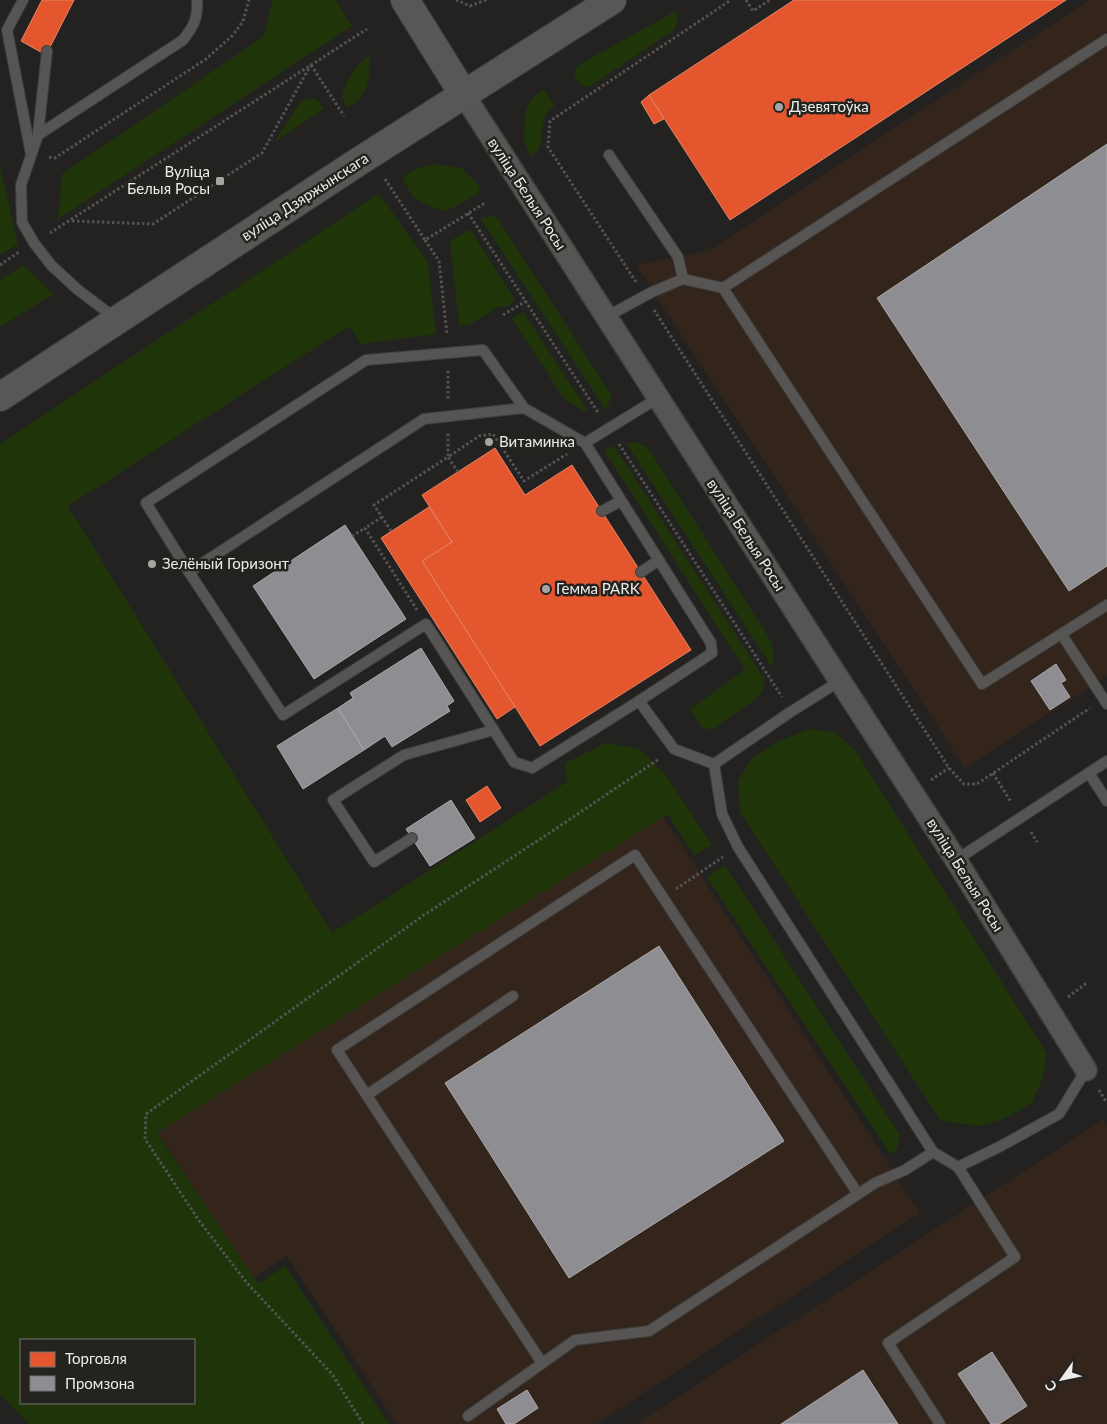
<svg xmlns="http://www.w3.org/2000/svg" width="1107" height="1424" font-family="Lato,sans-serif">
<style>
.industrial{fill:#33251c}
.green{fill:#1f3509;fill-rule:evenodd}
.shops{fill:#e4572e;stroke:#e78466}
.industry{fill:#8d8d92;stroke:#aaaaac}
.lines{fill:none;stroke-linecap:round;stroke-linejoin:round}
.lane-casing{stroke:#3e3e3d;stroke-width:12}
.street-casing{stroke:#3e3e3d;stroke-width:24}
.secondary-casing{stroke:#3e3e3d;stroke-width:30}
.path{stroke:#545352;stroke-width:3;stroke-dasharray:2.5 2.5;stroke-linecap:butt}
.lane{stroke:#565554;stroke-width:10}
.street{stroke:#565554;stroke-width:21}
.secondary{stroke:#585756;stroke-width:28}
.poi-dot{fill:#a6a5a3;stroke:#24231f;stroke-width:2}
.labels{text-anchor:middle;stroke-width:5;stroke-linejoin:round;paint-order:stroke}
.poi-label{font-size:15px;fill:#edecea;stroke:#24231f;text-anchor:start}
.street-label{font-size:15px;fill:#edecea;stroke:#24231f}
</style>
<rect width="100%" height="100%" fill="#232220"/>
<!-- industrial -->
<g class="industrial">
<path d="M1089,0H1107V676L965,768L636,265L708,251Z"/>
<path d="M650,797L920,1213L596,1424H397L287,1256L253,1278L151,1122Z"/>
<path d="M1104,1119L1107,1125V1424H636Z"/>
</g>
<!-- green -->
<g class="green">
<path d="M273,0H336L352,26L58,219L62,174L263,37Z"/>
<path d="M674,12L679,16L674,30L589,87L581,85L574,75L576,68L584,62Z"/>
<path d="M370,54C370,70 370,87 358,100C355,103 351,105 347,107L342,96C348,77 355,67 370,54Z"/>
<path d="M544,89L555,107C538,113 545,134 539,148C537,152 534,154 530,156L524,140L525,113L532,98Z"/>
<path d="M306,99H316L324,109L274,142L300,103Z"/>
<path d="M433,164L461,168L479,185V193L457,206L443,211L427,205L414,198L402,178L414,170Z"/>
<path d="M0,166L18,244L0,255Z"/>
<path d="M378,194L382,198L428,262L436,334L361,344L349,326L68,506L332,933L567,782L565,763L606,743L640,749L667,777L712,845L694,856L668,814L157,1133L258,1284L285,1266L389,1424H29L0,1394V444ZM21,1340H194V1403H21Z"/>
<path d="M496,216L612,396L606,410L480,218Z"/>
<path d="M470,229L515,300L504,308L500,306L469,325H459L450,241Z"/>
<path d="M23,265L53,294L0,327V280Z"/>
<path d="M523,312L588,411H584L565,400L512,319Z"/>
<path d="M636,442L648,448L771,641L774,653L772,667L626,443Z"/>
<path d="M614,446L765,680L762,693L744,708L712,730L701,727L690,709L745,670L604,450Z"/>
<path d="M810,729L834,732L855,750L1047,1054L1043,1078L1031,1104L1006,1118L981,1126L941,1121L740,812L738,781L752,758L779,741Z"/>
<path d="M725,865L900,1135L897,1148L891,1155L707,877Z"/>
</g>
<!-- shops -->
<g class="shops">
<path d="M42,0H74L46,55L21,41Z"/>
<path d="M794,0H1066L730,220L649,95Z"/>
<path d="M649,95L664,119L654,124L641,102Z"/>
<path d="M495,448L525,495L572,465L691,650L540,746L422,561L452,542L422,495Z"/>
<path d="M429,507L452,542L422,561L515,707L497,719L381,538Z"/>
<path d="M487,786L501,808L480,822L466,800Z"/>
</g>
<!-- industry -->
<g class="industry">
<path d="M1107,144V566L1069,591L877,298Z"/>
<path d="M345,525L406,619L314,679L253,586Z"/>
<path d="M421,648L454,701L447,706L450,711L392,747L385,736L364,750L338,708L353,698L350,693Z"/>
<path d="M1056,664L1066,680L1061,683L1070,697L1050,710L1031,681Z"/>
<path d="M338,708L364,750L303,789L277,746Z"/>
<path d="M451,800L475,838L430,866L406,829Z"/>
<path d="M659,946L784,1141L569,1278L445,1083Z"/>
<path d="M992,1352L1027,1406L999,1424H991L958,1374Z"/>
<path d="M863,1370L898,1424H781Z"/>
<path d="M527,1390L538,1408L514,1424H506L497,1409Z"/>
</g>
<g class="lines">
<defs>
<g id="lane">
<path d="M23,0L7,30L31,154"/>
<path d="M47,51L38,135L21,185L22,222L34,243L52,266L77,289L115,318"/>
<path d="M38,135L183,40C194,26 198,18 197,0"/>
<path d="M609,155L678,257L683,279"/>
<path d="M723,288L982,684L1107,605"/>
<path d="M606,317L652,292L683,279L723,288L1107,39"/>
<path d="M524,408L424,419L189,572L146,503L366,360L483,350L524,408L585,443L711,643L712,653L639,701"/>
<path d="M585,443L658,398"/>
<path d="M602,511L621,501"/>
<path d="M189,572L283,715L426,624L514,762L532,768L639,701L674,749L714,764"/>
<path d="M641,572L659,560"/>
<path d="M1062,635L1107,704"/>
<path d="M840,681L792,711L714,764L722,814L738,847L933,1152L958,1167L1001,1146L1059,1114L1086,1070"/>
<path d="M1089,773L1107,801"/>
<path d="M412,838L374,862L333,800L404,755L494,730"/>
<path d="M956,860L1107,761"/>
<path d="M367,1095L513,996"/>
<path d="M542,1363L337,1050L635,855L858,1194"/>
<path d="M468,1416L575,1340L649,1331L875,1183L905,1170L933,1152"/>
<path d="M940,1424L888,1343L1015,1257L958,1167"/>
</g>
<path id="street" d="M464,95L840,681L956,860L1086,1070"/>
<g id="secondary">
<path d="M405,0L464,95"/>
<path d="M0,397L358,162L612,0"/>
</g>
</defs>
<!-- lane casing -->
<use href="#lane" class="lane-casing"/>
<!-- street casing -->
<use href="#street" class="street-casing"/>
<!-- secondary casing -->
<use href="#secondary" class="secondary-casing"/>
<!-- path -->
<g class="path">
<path d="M456,0L470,6L486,0"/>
<path d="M746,0L753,11L770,0"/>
<path d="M311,65L344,116"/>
<path d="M49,157L55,158L206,59L233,35L243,21L249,0"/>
<path d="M385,179L425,240L485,203"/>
<path d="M468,213L599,414"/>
<path d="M72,221L153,224L262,153L310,66"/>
<path d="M50,233L367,29"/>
<path d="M425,240L439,261L447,335"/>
<path d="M0,265L19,252"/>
<path d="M636,282L548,147L550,121L731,0"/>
<path d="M654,310L949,768L964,784H977L1090,708"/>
<path d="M503,315L526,301"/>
<path d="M448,371V400"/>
<path d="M619,444L782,697"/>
<path d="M458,472L448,457L479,436L493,434L524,481L567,454"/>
<path d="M382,517L365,528L417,610"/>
<path d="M391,531L374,505L448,457V433"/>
<path d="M352,536L365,528"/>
<path d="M993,773L1011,802"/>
<path d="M931,780L949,768"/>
<path d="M1031,832L1037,842"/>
<path d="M676,889L723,857"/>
<path d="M1068,997L1088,982"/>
<path d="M1099,1090L1107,1103"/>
<path d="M363,1424L332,1374L247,1283L200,1222L145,1139L146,1114L424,915L551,832L659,759"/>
</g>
<!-- lane -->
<use href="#lane" class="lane"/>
<!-- street -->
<use href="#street" class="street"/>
<!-- secondary -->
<use href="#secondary" class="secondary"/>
</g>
<!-- markers -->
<g class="poi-dot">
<circle cx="779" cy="107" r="5"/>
<rect x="215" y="176" width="10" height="10" rx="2.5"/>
<circle cx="489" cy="442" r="5"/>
<circle cx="152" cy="564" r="5"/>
<circle cx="546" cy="589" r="5"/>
</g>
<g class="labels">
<!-- poi labels -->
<g class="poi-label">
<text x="789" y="112">Дзевятоўка</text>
<text x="210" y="177" text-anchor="end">Вуліца<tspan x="210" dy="17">Белыя Росы</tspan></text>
<text x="499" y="447">Витаминка</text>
<text x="162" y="569">Зелёный Горизонт</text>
<text x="556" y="594">Гемма PARK</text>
</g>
<!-- street labels -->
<g class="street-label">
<text transform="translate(527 194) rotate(57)" y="5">вуліца Белыя Росы</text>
<text transform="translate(305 197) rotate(-33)" y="5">вуліца Дзяржынскага</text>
<text transform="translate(746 535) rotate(57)" y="5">вуліца Белыя Росы</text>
<text transform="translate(965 875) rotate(58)" y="5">вуліца Белыя Росы</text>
</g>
</g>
<!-- legend -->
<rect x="20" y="1339" width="175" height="65" fill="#24231f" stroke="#747370"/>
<rect x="30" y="1352" width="25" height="15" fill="#e4572e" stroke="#747370"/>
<text x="65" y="1364" font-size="15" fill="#edecea">Торговля</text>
<rect x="30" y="1376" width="25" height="15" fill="#8d8d92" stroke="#747370"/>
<text x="65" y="1389" font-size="15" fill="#edecea">Промзона</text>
<!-- north arrow -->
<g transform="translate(1062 1379) rotate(237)" stroke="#24231f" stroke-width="4" paint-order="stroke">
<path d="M0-4L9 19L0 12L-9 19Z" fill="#edecea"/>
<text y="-8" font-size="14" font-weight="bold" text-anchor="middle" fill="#edecea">С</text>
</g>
</svg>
